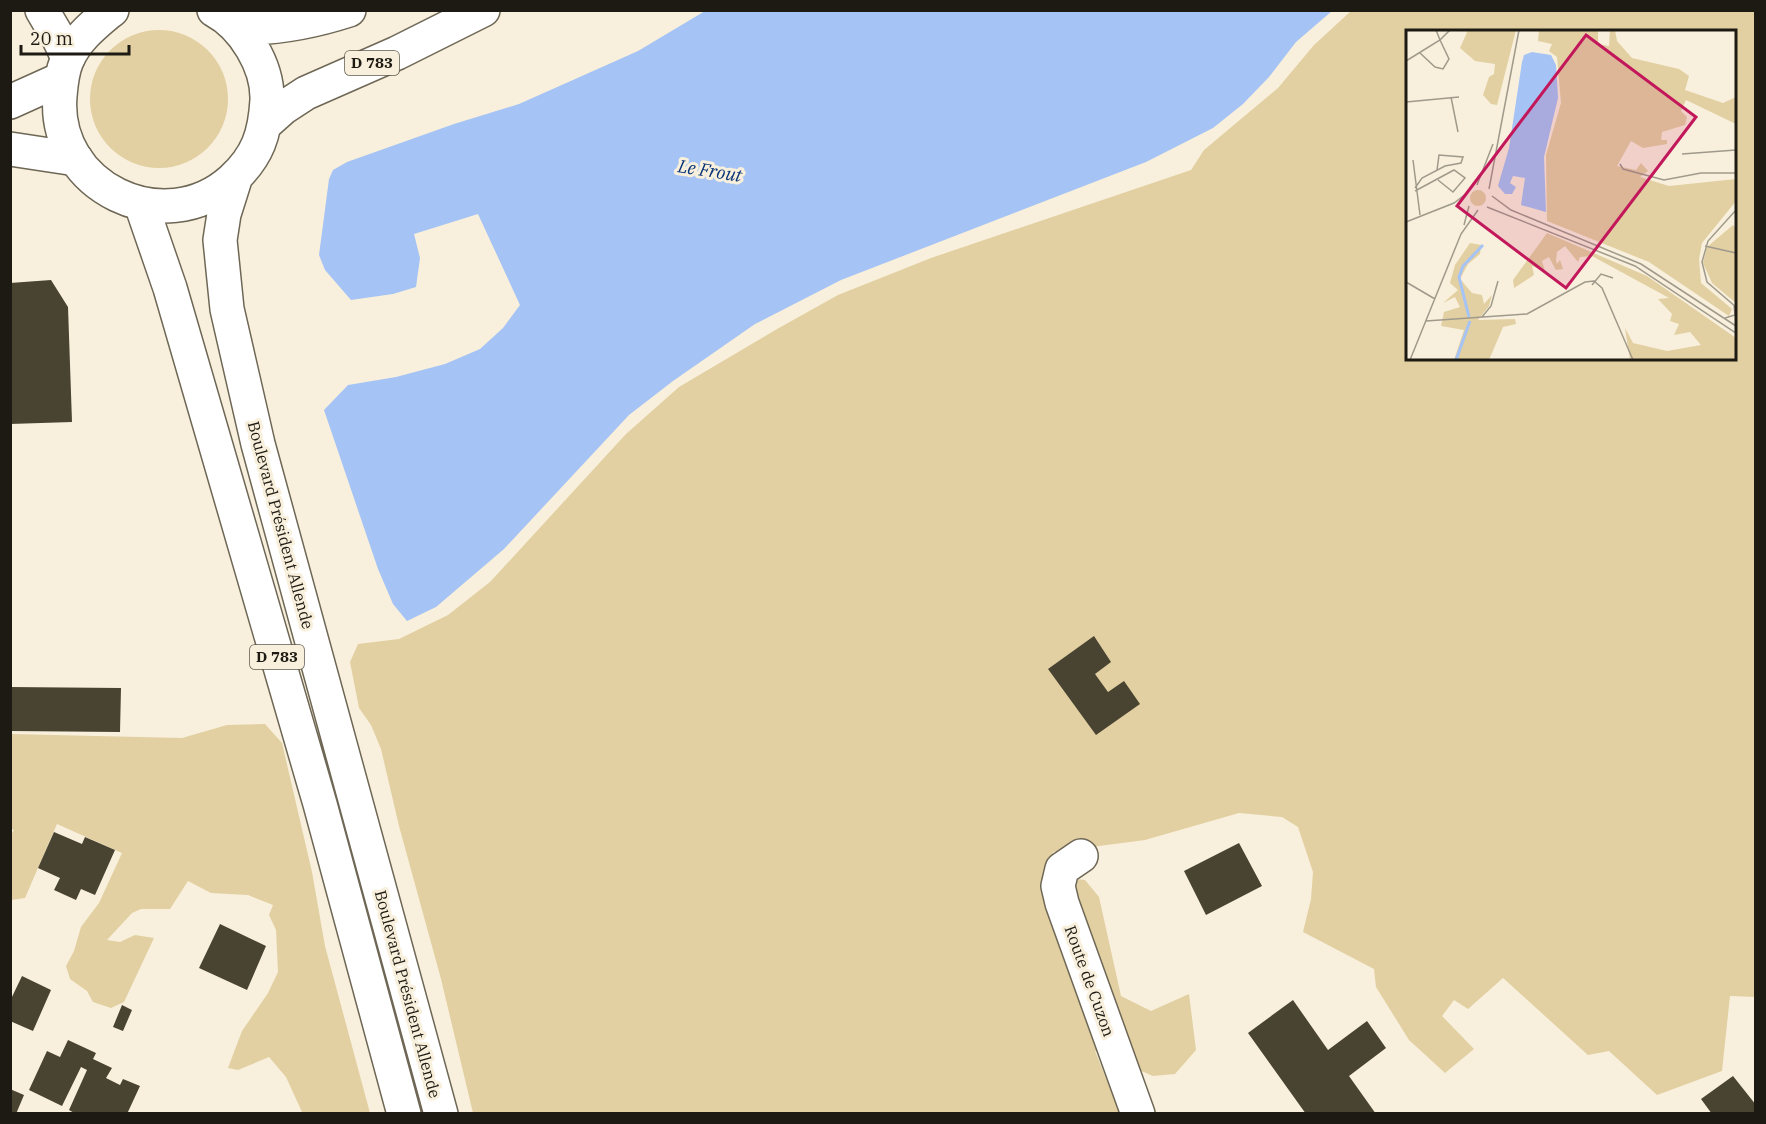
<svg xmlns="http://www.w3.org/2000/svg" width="1766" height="1124" viewBox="0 0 1766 1124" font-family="'IBM Plex Serif',serif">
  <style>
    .green { fill: #e2d0a2; fill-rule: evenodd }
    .water { fill: #a5c3f4 }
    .building { fill: #494332 }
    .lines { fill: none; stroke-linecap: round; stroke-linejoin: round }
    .minor-casing { stroke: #6e6756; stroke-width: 36 }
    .tertiary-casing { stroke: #6e6756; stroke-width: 36 }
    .secondary-casing { stroke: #6e6756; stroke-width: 36 }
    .primary-casing { stroke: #6e6756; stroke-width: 36 }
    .minor { stroke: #fff; stroke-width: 33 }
    .tertiary { stroke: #fff; stroke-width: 33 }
    .secondary { stroke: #fff; stroke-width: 33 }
    .primary { stroke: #fff; stroke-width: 33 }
    .labels { text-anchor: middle; stroke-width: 6; stroke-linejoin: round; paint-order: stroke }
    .shield { fill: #f8f0dc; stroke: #5f5a4f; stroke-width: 1.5 }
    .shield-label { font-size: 15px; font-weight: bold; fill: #1d1a13 }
    .street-label { font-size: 16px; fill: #1d1a13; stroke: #f8f0dc }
    .water-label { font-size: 18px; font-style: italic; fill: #073276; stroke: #f8f0dc }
    .inset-river { fill: none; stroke: #a5c3f4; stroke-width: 3 }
    .inset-road { fill: none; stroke: #a09a8c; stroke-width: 1.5 }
    .view { fill: #c2185b; fill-opacity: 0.15; stroke: #c2185b; stroke-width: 3 }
    .inset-edge { fill: none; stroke: #1d1a13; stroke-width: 3 }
  </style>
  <rect width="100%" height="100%" fill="#f8f0dc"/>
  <path class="green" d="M1351,11h404l1,986 -26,-1 -8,75 -65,24 -48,-44 -21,4 -85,-77 -35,31 -14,-9 -12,16 32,33 -29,24 -36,-33 -33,-53 -2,-18 -71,-37 8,-33 2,-27 -15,-45 -16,-10 -43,-4 -94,27 -92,12 -5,24 37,4 14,17 22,99 30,15 38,-17 7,56 -21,24 -22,2 -58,-25 25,62h-647l-32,-134 -42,-153 -18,-77 -10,-24 -12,-17 -9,-46 8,-18 41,-5 49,-24 42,-33 136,-148 53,-47 98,-58 61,-34 93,-37 260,-88 13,-20 74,-62 36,-43zM1408,32h326v326h-326z
    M90 99a69 69 0 1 1 138 0a69 69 0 1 1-138 0Z
    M265,724l17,19 30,129 13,74 45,167 -63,1 -5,-2 -16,-35 -17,-20 -31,13 -10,-2 14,-37 26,-38 10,-21 -2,-42 -7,-15 4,-10 -25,-10 -37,-2 -23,-12 -18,28h-29l-9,4 -25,27 13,2 15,-7 19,3 -30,64 -13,6 -18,-6 -6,-11 -17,-12 -4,-13 8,-15 7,-24 18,-24 23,-50 -65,-29 -32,74 -14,2 -1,-64 4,-6 -4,-2 1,-94 171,4 45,-13z"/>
  <path class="water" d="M705,11h627l-36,31 -27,35 -26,27 -30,24 -67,34 -305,118 -86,44 -82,57 -44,34 -125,134 -68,58 -29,14 -14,-17 -15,-35 -54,-159 24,-25 48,-8 49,-13 35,-15 23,-21 17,-23 -42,-91 -64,20 6,24 -4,29 -23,7 -42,6 -26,-30 -6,-15 10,-76 4,-9 14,-8 107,-38 65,-20 119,-53z"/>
  <path class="building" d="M51,280l17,27 4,115 -62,2v-141z
    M1094,636l17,26 -16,12 13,18 16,-11 16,23 -44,31 -48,-66z
    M10,687l111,1 -1,44 -110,-1z
    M54,832l28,12 3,-7 30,13 -20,45 -14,-6 -5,11 -22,-10 6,-12 -22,-10z
    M1239,843l23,43 -56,29 -22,-44z
    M220,924l46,22 -19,44 -48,-22z
    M22,976l29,14 -18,41 -23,-10v-20z
    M1293,1000l35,50 39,-29 19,27 -37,28 27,38h-70l-58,-81z
    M122,1005l10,5 -9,21 -10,-4z
    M68,1040l28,13 -3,6 19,9 -6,10 14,7 3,-6 17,7 -13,28h-51l-7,-4 18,-40 -6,-3 -19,39 -33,-16 18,-39 13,6z
    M1733,1076l23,29v9h-44l-11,-15z
    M10,1089l14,6 -8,19h-6z"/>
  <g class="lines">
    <defs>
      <path id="minor" d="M1081,856l-19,13 -4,17 4,17 76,211"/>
      <path id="tertiary" d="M42,10l17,29 9,19"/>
      <path id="secondary" d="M10,102l51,-23
        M10,149l66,10"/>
      <path id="primary" d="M112,10l-4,3c-17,14 -32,27 -41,47 -5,12 -6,23 -7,36 -8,91 104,145 172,84 26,-24 33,-46 35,-80 1,-34 -23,-74 -53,-90
        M237,28c39,1 75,-6 112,-18
        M265,124l18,-16 23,-15 91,-40 86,-43
        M236,176l-12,38 -4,26 7,69 31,135 183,670
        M141,204l29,84 150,516 84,310"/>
    </defs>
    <use href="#minor" class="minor-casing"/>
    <use href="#tertiary" class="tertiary-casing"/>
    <use href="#secondary" class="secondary-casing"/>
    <use href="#primary" class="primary-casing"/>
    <use href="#minor" class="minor"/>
    <use href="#tertiary" class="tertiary"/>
    <use href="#secondary" class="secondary"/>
    <use href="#primary" class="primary"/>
  </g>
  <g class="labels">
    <g class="shield">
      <rect x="345" y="51" width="54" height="24" rx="4.5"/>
      <rect x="250" y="645" width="54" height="24" rx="4.5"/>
    </g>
    <g class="shield-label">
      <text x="372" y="68">D 783</text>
      <text x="277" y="662">D 783</text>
    </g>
    <g class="street-label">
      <text transform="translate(281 525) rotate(75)" y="6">Boulevard Président Allende</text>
      <text transform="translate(1090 981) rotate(70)" y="6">Route de Cuzon</text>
      <text transform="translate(408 994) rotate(75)" y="6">Boulevard Président Allende</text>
    </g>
    <g class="water-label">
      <text transform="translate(710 171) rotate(9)" y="6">Le Frout</text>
    </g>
  </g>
  <g transform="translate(1406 30)">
    <rect width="330" height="330" fill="#f8f0dc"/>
    <path d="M62,0h48l-19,75 -6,-1 -8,-9 6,-18 5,-3 1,-10 -20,-3 -15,-13zM133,0h59v14l11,2 1,-16h5l2,11 15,17 47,11 10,7 -4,14 38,13 13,-6v27l-50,-24 -5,11 6,6 -2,8 -23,7 -1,8h6v4l-24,4 -12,-7 -14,25 19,4 5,-7 7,8 -8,6 29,9 67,-7v22l-34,42 -3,16 2,24 31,26 -3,7 -80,-54 -102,-41 -1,-66 15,-52 -4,-46 -8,-6 3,-7 -14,-3zM64 168a8 8 0 1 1 16 0a8 8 0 1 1-16 0ZM327,195l3,3v75l-24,-20 -9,-20 4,-16zM141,203l100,43 89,62v22h-106l-5,-32 8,15 34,8 34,-6 -11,-13 -16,3 5,-11 -9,-3 2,-7 -14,-15 11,-1 -77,-42 -12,1 -2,5 -13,-16 -8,6 -1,8 1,4 3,-4 3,9 -7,1 -7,-13 -7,4 3,10 -13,-5 2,9 -20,13 -1,-8zM64,213l11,2 -1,9 -12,10 -8,15 12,14 10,2 2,9 8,-9 -3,11 -11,14 37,-1 1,5 -13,3 -14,33h-35l10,-30 -23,-4 3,-14 16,-5 -5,-10 -12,6 15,-13 -8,-7 5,-18z" fill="#e2d0a2"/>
    <path d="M126,22l19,3 5,10 2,33 -14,59 2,55 -25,-7 4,-27 -12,-2 -3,7 6,4 -4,7h-7l-7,-8 11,-38 13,-86 2,-7z" fill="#a5c3f4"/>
    <path class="inset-river" d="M63,287l-10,-40 4,-11 20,-21M50,330l14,-39"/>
    <path class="inset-road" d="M14,23l15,14 8,2 6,-10 -9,-19 10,-10M0,31l34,-21 -4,-10M45,67l7,35M0,72l53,-5M276,124l54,-4M7,130l7,55M214,134l3,5 41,11 37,-7h35M71,155l16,-41M9,158l7,-10 23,-12 16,-3 2,-6 -24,-2 -2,15M83,159l30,-159M9,161l39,-21 11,8 -12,14 -15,-12M86,166l19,14 130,54 95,62M81,177l148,59 101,67M330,180l-28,31 -6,21 5,20 29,25M0,192l48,-19 13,-10M58,195l5,-19M299,216l31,7M0,252l29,17M186,255l9,-11 12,4M76,287l9,-11 7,-25M319,288l10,-3 -1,-10M20,291l101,-7 58,-32 9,-1 8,7 31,72M4,330l51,-126 17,-24"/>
    <path class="view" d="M180,5l110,82 -130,171 -109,-82z"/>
    <rect width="330" height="330" class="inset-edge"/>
  </g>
  <rect width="1766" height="1124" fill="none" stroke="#1d1a13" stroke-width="24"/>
  <path d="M21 45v9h108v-9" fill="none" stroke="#1d1a13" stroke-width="3"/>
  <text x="30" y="45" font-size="18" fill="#1d1a13" stroke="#f8f0dc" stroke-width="4.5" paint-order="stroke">20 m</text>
</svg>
